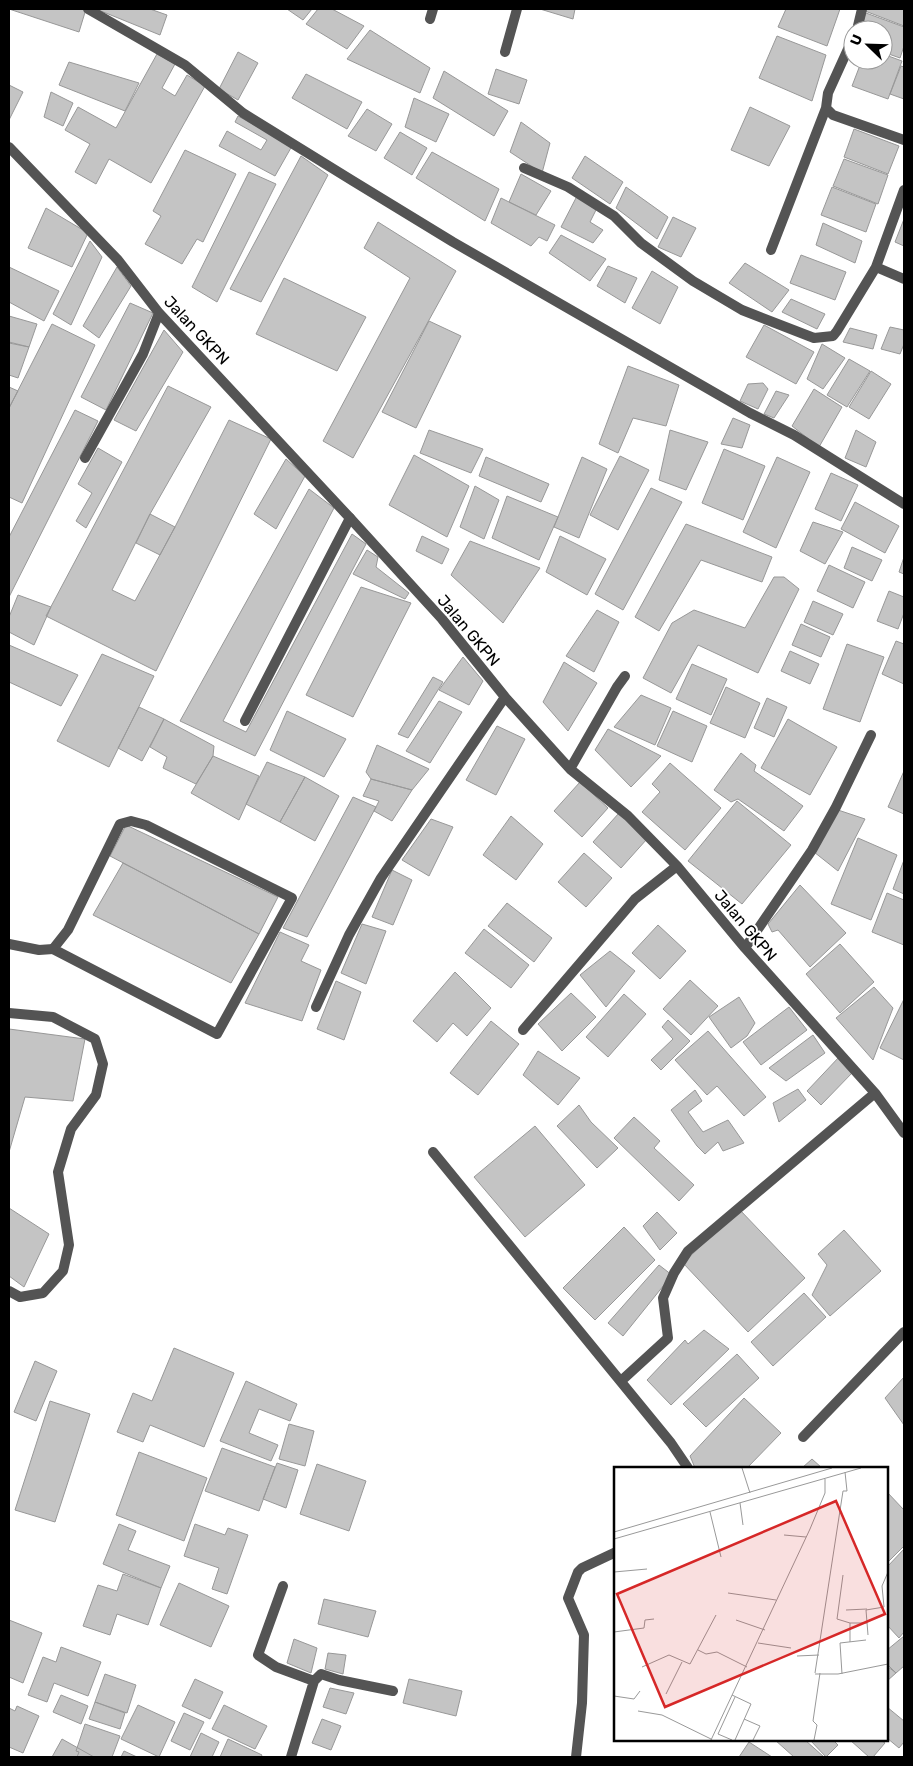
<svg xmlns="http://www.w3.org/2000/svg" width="913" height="1766" viewBox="0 0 913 1766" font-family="Rubik,sans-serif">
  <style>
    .building { fill: #c4c4c4; stroke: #989898 }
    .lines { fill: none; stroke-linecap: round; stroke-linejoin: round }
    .lane { stroke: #545454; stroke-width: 10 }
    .street { stroke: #545454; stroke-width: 10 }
    .labels { text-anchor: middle; stroke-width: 4; stroke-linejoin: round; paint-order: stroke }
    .street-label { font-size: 16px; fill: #000; stroke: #fff }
    .inset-road { fill: none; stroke: #999; stroke-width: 1 }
    .view { fill: #d62828; fill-opacity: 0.15; stroke: #d62828; stroke-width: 2.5 }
    .inset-edge { fill: none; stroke: #000; stroke-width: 2.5 }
  </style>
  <rect width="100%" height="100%" fill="#fff"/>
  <path class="building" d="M9,9h77l-7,23z
    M96,9h54l17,6 -7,20z
    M287,9h25l-9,11z
    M318,9h14l32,17 -17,23 -41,-25z
    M540,9h35l-2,10z
    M786,9h54l-13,37 -49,-19z
    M866,9h38v17l-39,-15z
    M866,13l38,14v19l-4,12 -17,-6v-22h-24z
    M370,30l60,38 -10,25 -73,-34z
    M777,36l49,19 -14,46 -53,-23z
    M238,52l20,11 -20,37 -19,-11z
    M157,54l18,10 -13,24 13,8 12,-21 18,11 -54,97 -42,-24 -13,25 -21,-12 15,-28 -25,-14 13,-23 38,21z
    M883,54l19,7 -14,38 -36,-13 10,-26h21z
    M69,62l70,21 -14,28 -66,-26z
    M901,66l3,1v32l-14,-5z
    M496,69l31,11 -8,24 -31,-10z
    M444,71l64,40 -14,25 -61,-38z
    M306,74l56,28 -15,27 -55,-31z
    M9,85l14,7 -14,28z
    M51,92l22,11 -10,23 -19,-9z
    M414,98l35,16 -13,28 -31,-15z
    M750,107l40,19 -21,40 -38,-16z
    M367,109l25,15 -16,27 -28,-15z
    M238,116l54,30 -17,30 -56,-30 8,-15 34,19 6,-10 -32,-18z
    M521,122l29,21 -8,30 -32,-21z
    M854,129l45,17 -11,28 -44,-17z
    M400,132l27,16 -15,27 -28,-17z
    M185,150l51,24 -33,68 -6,-3 -15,25 -37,-20 16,-28 -8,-5z
    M432,152l67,37 -14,32 -69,-43z
    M301,156l27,19 -67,127 -31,-13z
    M585,156l38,26 -13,22 -38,-26z
    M844,159l44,16 -10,29 -45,-18z
    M249,172l27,12 -59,118 -25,-15z
    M521,174l30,17 -15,24 -27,-13z
    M626,187l42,30 -11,22 -41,-31z
    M832,187l44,17 -10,28 -45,-17z
    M577,196l19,14 -6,12 13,8 -10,13 -32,-16z
    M501,198l54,27 -8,16 -8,-4 -8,9 -40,-23z
    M46,208l42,25 -16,34 -44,-19z
    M673,217l23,11 -15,29 -23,-10z
    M904,219v27l-9,-4z
    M378,222l78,49 -103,187 -30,-17 87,-163 -46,-30z
    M823,223l39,18 -7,22 -39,-18z
    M561,235l45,24 -16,22 -41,-28z
    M90,241l12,16 -31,68 -18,-11z
    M801,255l45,17 -11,28 -45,-17z
    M745,263l44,27 -17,22 -43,-29z
    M608,266l29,12 -12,25 -28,-17z
    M9,267l50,24 -15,30 -35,-19z
    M117,267l14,19 -32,52 -16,-12z
    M652,271l26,16 -18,37 -28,-16z
    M284,278l82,39 -29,54 -81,-37z
    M791,299l34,15 -8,15 -35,-17z
    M130,303l23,10 -47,97 -25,-13z
    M9,316l28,8 -8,23 -20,-5z
    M429,321l32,15 -45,92 -34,-16z
    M52,324l43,21 -73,158 -13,-6v-89z
    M764,325l50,27 -18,32 -50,-27z
    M890,327l14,3v14l-4,10 -19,-5z
    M850,328l27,7 -4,14 -30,-7z
    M164,330l19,22 -47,79 -22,-11z
    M9,343l20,4 -11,31 -9,-3z
    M822,344l23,14 -22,31 -16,-10z
    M849,359l21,12 -23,36 -20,-12z
    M628,366l51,19 -13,41 -33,-8 -15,35 -19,-9z
    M871,371l20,13 -22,35 -20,-12z
    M763,383l5,6 -10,20 -18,-8 8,-17z
    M168,386l43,21 -61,107 -38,76 23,11 40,-74 54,-107 42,19 -115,232 -110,-55z
    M9,387l9,4 -9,17z
    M814,389l28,18 -23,40 -27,-21z
    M776,391l13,4 -15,23 -10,-4z
    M75,410l23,11 -89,176v-60z
    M733,418l17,7 -8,23 -21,-4z
    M429,430l54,19 -12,24 -51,-20z
    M670,430l38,12 -22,48 -27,-10z
    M856,430l20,12 -10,25 -21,-9z
    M98,448l24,14 -36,66 -10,-7 16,-28 -14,-9z
    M724,449l41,17 -22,54 -41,-17z
    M414,455l55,31 -22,51 -58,-32z
    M620,456l29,14 -31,60 -28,-15z
    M486,457l63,27 -8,18 -62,-26z
    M582,457l25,12 -28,69 -25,-11z
    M777,457l33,15 -34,76 -33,-16z
    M286,459l19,17 -29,53 -22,-15z
    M831,473l27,12 -17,36 -26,-12z
    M475,486l24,14 -15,39 -24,-12z
    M651,488l31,14 -59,108 -28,-16z
    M309,489l25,19 -111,213 23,11 106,-198 14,10 -111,212 -75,-35z
    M507,496l51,21 -19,43 -47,-22z
    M855,502l44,24 -14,27 -44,-24z
    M150,514l25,13 -15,28 -24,-12z
    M813,522l30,10 -18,32 -25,-13z
    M686,524l86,33 -10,25 -61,-22 -42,71 -24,-14z
    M422,536l27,13 -7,15 -26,-13z
    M560,536l46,23 -19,36 -41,-23z
    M470,541l70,27 -37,55 -52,-48z
    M852,547l30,13 -10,21 -28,-13z
    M367,550l11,7 -2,10 33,26 -4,6 -52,-25z
    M904,557v17l-5,-2z
    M829,565l36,17 -12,26 -36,-17z
    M774,577h10l15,12 -41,84 -60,-28 -27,48 -28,-15 29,-55 22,-13 51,18z
    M361,587l50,16 -58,114 -47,-22z
    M889,591l15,6v16l-6,16 -21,-8z
    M18,595l33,12 -17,38 -25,-13v-15z
    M813,601l30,13 -10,21 -29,-13z
    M597,610l22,12 -25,50 -28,-16z
    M801,624l29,13 -9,20 -29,-12z
    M896,641l8,3v40l-22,-10z
    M847,644l37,13 -24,65 -37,-13z
    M9,645l69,30 -17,31 -52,-24z
    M790,651l29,13 -9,20 -29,-13z
    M102,654l52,22 -45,91 -52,-26z
    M463,657l20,24 -14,24 -30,-15z
    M564,662l33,21 -29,48 -25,-29z
    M692,664l35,15 -16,36 -35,-16z
    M433,677l10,5 -35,56 -10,-4z
    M726,687l34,16 -15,35 -35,-15z
    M641,695l30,13 -16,37 -41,-18z
    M767,698l20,9 -13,30 -20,-9z
    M439,701l23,11 -32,51 -24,-12z
    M139,707l25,12 -22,42 -24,-13z
    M287,711l59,28 -22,38 -54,-27z
    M673,711l34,15 -15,36 -35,-16z
    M164,719l50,27 -1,10 -17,28 -33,-16 4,-11 -17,-10z
    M788,719l49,28 -27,48 -49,-27z
    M497,726l28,13 -29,56 -30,-15z
    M608,729l53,27 -30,31 -36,-37z
    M377,745l52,24 -17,21 -41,-11 -5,-7z
    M741,753l15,12 -2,6 49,35 -19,25 -46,-32 -7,3 -17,-12z
    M213,756l46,20 -20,44 -48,-27z
    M267,762l38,15 -25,45 -34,-18z
    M670,763l51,45 -36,42 -43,-38 18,-20 -8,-8z
    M904,771v43l-16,-7z
    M305,777l34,19 -24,45 -35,-19z
    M371,779l41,11 -20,31 -18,-10 5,-10 -16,-5z
    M580,782l28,26 -26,29 -28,-26z
    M353,797l23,10 -69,130 -24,-9z
    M737,801l54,44 -49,59 -54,-43z
    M838,810l27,9 -27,52 -24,-19z
    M619,813l28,26 -26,29 -28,-26z
    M511,816l32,28 -27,36 -33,-25z
    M431,819l22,8 -24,49 -27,-16z
    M126,825l152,72 -19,37 -149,-78z
    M858,838l39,17 -26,65 -40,-16z
    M584,853l28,25 -26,29 -28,-25z
    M904,860v34l-11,-5z
    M123,863l136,71 -28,49 -138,-68z
    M392,870l20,10 -19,45 -21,-8z
    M800,885l46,48 -36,34 -32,-37 -6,2 -4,-8z
    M887,893l17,7v45l-32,-13z
    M507,903l45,35 -18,24 -46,-36z
    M362,924l24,7 -20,53 -25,-11z
    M658,925l28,26 -26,28 -28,-26z
    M484,929l45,36 -18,23 -46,-35z
    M280,932l29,13 -8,16 20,9 -19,51 -57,-18z
    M840,944l34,38 -34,31 -34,-39z
    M610,951l25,20 -29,36 -26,-32z
    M455,972l36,36 -24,28 -14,-13 -16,19 -24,-21z
    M690,980l28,26 -27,29 -28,-26z
    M336,981l25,11 -17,48 -27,-11z
    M874,987l19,21 -20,52 -37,-42z
    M571,993l25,24 -34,34 -24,-27z
    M624,994l22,20 -38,43 -22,-20z
    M739,997l16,26 -8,13 -16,12 -22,-31z
    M904,999v61l-24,-12z
    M789,1007l18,23 -46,35 -18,-23z
    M668,1020l22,21 -29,29 -10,-10 22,-21 -11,-12z
    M491,1021l28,23 -41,51 -28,-22z
    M9,1029l76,10 -12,62 -48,-4 -16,55z
    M708,1031l58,66 -22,19 -27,-30 -10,9 -32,-35z
    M813,1035l12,18 -39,28 -17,-13z
    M538,1051l42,27 -22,27 -35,-30z
    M840,1056l13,16 -32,33 -14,-14z
    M798,1089l8,11 -27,22 -6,-19z
    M695,1090l7,11 -14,11 15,20 25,-12 16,23 -21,8 -5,-9 -13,12 -8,-8 -26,-36z
    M579,1105l12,17 27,26 -21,20 -40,-42z
    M634,1117l26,24 -6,7 40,37 -15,16 -65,-63z
    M535,1126l50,59 -60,52 -51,-60z
    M9,1208l40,26 -25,53 -15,-11z
    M739,1209l66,69 -57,54 -65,-69z
    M657,1212l20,21 -17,17 -17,-24z
    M624,1227l31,33 -60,60 -32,-32z
    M844,1230l37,41 -51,45 -18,-21 15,-30 -9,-11z
    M659,1265l13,10 -49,61 -15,-13z
    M804,1293l22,24 -53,49 -22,-24z
    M704,1330l25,19 -58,56 -24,-25 38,-40 3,4z
    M174,1348l60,25 -30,74 -54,-22 -7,17 -26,-10 16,-39 19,8z
    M737,1354l22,24 -53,49 -23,-23z
    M35,1361l22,10 -21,50 -22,-9z
    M904,1377v48l-19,-27z
    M246,1381l51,23 -7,17 -31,-12 -10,24 29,12 -7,16 -51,-20z
    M744,1398l37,35 -34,35h-52l-5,-12z
    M50,1401l40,13 -35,108 -40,-12z
    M289,1424l25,7 -9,35 -26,-7z
    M222,1448l53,19 -16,44 -54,-20z
    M139,1452l68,26 -23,63 -68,-26z
    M812,1459l10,9h-20z
    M277,1463l21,7 -12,38 -23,-9z
    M317,1464l49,17 -17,50 -49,-17z
    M887,1492l17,18v36l-17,17z
    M119,1524l17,7 -8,19 42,16 -9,22 -58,-24z
    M195,1524l30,11 3,-7 20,7 -21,59 -15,-5 7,-21 -35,-12z
    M904,1549v83l-5,6 -12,-13v-58z
    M123,1574l38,14 -13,37 -31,-11 -7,21 -27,-9 15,-41 19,6z
    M179,1583l50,23 -18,41 -51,-22z
    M324,1599l52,12 -8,26 -50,-13z
    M9,1620l33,13 -19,50 -14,-6z
    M904,1636v30l-8,7 -9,-9v-14z
    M294,1639l23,9 -6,25 -24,-10z
    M61,1647l40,15 -13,34 -34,-13 -7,19 -19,-7 15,-38 13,5z
    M328,1653l18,2 -3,19 -18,-5z
    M887,1666l9,7 -9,8z
    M105,1674l31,11 -9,28 -32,-11z
    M195,1679l28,13 -13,27 -28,-13z
    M409,1679l53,12 -6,25 -53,-13z
    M330,1688l24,5 -8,21 -23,-7z
    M61,1695l27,11 -7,18 -28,-12z
    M95,1702l30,11 -5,16 -31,-10z
    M138,1705l37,17 -16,35 -38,-18z
    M224,1705l43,21 -12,23 -43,-20z
    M17,1706l22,10 -16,37 -14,-6v-39l6,3z
    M887,1707l17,14v21l-5,6 -12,-10z
    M184,1713l20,9 -14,28 -19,-9z
    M322,1719l19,7 -10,24 -19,-7z
    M85,1724l35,12 -8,21h-35l2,-5 -3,-1z
    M201,1733l18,9 -7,15h-22z
    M62,1739l32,18h-42z
    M228,1739l34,16 -1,2h-41z
    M775,1740h30l19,17h-30z
    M810,1740h23l5,5 -12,12z
    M850,1740h31l4,3 -12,14h-4z
    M749,1742l23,15h-33z
    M124,1751l13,6h-16z"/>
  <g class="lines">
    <path class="lane" d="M430,19l3,-10
      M505,52l12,-43
      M245,721l105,-203
      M131,821l15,4 146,73 -75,136 -164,-85 15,-19 52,-106z
      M9,1013l44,4 42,22 8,25 -7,31 -25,34 -13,43 11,73 -6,26 -20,22 -23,4 -11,-6
      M803,1437l101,-105"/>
    <path class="street" d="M88,9l97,56 58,48 110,68 100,61 297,171 44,22 110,69
      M857,30l5,-21
      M853,38l-25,55 -2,15 7,7 71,25
      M9,147l109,113 41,53 191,205 92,101 63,78 65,72 58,47 49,50 68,82 130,145 29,40
      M524,168l44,19 46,29 27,27 52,38 49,29 72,28 19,-2 4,-5 39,-64 28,-77
      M771,250l55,-142
      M876,267l28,12
      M85,458l58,-104 16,-41
      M570,769l47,-82 8,-11
      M9,944l30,6 14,-1
      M745,948l67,-98 24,-43 35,-72
      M316,1007l33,-72 32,-57 124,-181
      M523,1030l112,-131 42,-33
      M433,1152l238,291 17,25
      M621,1381l47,-43 -5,-40 11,-25 14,-22 187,-158
      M283,1586l-25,69 18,12 38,14 -23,76
      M314,1681l7,-7 18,6 54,11
      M576,1757l6,-54 2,-68 -16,-37 10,-26 4,-4 34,-16"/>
  </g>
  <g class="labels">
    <g class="street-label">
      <text transform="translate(197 330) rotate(47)" y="6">Jalan GKPN</text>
      <text transform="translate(469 630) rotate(50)" y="6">Jalan GKPN</text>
      <text transform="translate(746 925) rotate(50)" y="6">Jalan GKPN</text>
    </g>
  </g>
  <g transform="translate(614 1467)">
    <rect width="274" height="274" fill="#fff"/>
    <path class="inset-road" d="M128,1l8,25M126,36l3,22M96,45l11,45M0,65l218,-64M170,68l22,2M0,72l247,-71M0,105l33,-3M229,108l-6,44 13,4h17M114,126l48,7M232,143l21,-1M122,153l29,10M236,156v19M0,165l30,-4 1,-8 9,-1M254,168l-2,-25 18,-3 -2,-21 6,-14M144,176l33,5M84,183l8,4 11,-2 30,15M183,189l22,-1M28,200l27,-12 21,9 26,-49M201,206l28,-182h4l-2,-19M201,207h23l50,-10M228,207l-2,-31 26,-3M52,227l16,-32M118,228l19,9 -16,36M0,229l20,3 6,-8M24,244l24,4 49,24M130,252l16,7 -7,14M97,273l99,-211 15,-36v-14M118,273l-14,-6 17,-37M200,273l3,-15 -4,-4 7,-48"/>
    <path class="view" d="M222,34l49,113 -220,93 -48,-113z"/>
    <rect width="274" height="274" class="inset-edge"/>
  </g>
  <rect width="913" height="1766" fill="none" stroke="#000000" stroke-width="20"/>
  <g transform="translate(868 45) rotate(293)"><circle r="24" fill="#ffffff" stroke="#999999"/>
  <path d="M0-4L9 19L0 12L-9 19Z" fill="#000000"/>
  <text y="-8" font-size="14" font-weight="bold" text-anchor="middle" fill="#000000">U</text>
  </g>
</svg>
